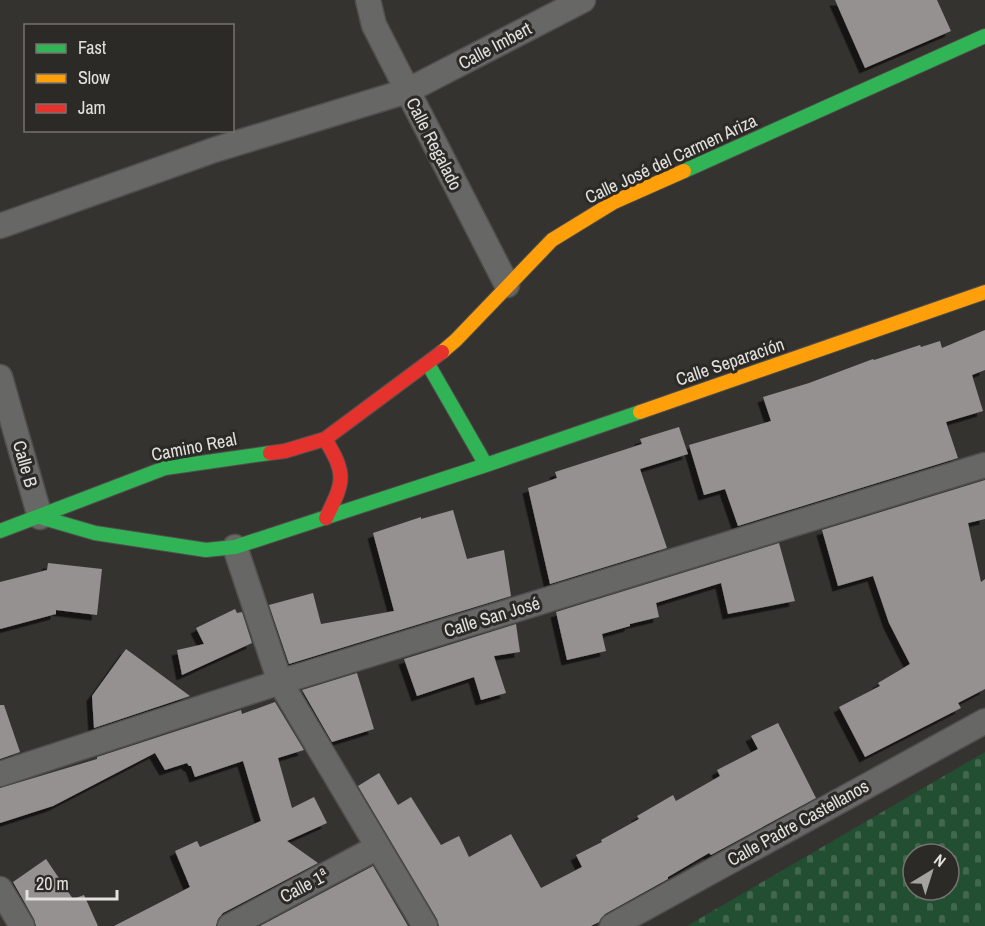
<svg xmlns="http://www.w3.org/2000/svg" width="985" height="926" viewBox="0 0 985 926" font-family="'Archivo Narrow',sans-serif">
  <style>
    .cemetery { fill: url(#cemetery-stones); fill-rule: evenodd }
    .building { fill: #949190; filter: url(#shadow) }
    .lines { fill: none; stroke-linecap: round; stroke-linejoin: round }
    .street-casing { stroke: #504f4c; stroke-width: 27 }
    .fast-casing { stroke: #504f4c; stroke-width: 16 }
    .slow-casing { stroke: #504f4c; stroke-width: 16 }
    .jam-casing { stroke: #504f4c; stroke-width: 16 }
    .street { stroke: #676765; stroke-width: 24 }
    .fast { stroke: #30b455; stroke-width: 14 }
    .slow { stroke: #ff9f0a; stroke-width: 14 }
    .jam { stroke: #e5322d; stroke-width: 14 }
    .labels { text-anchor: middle; stroke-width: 6; stroke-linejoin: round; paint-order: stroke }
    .street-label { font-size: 18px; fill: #e2e1dd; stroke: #2c2a26 }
  </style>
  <defs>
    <pattern id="cemetery-stones" width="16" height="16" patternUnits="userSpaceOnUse" patternTransform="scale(1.5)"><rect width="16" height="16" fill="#224e31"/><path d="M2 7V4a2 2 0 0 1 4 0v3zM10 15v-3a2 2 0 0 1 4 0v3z" fill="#42674e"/></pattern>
    <filter id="shadow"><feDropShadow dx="-5.5" dy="5.5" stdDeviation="0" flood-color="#0009"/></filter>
  </defs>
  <rect width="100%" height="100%" fill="#353330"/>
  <path class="cemetery" d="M985,752v174h-298zM913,854h36v36h-36z"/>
  <path class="building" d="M835,0h102l14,31 -86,37z
    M985,330v40l-13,5 11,36 -37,11 12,36 -220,68 -13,-37 -21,6 -15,-50 82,-24 -8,-24 46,-14 64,-24 1,1 46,-15 1,2 19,-6 2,7z
    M679,427l9,27 -48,15 27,79 -117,36 -22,-96 29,-10 -2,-6 87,-28 -2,-5z
    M985,480v39l-17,4 13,59 4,-3v110l-27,14 3,5 -96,49 -26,-50 41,-21 -2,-3 32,-19 -21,-41 -16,-47 -35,10 -16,-56z
    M453,510l14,49 37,-9 7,46 -222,68 -20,-59 44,-12 8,31 73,-13 -21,-78 48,-16v2z
    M779,543l16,58 -67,13 -7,-31 -65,20 3,14 -29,7v2l-28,8 4,17 -39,9 -11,-48z
    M48,563l54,6 -5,46 -41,-5v4l-56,15v-47l47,-12z
    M235,609l2,4 5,-1 10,31 -70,32 -5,-25 27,-6 -8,-16z
    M516,624l4,28 -26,4 12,37 -25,7 -7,-23 -57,19 -13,-37z
    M126,649l64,47 -96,32 -2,-32z
    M357,673l17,56 -42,13 -30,-52z
    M275,702l29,48 -26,8 14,50 22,-11 13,26 -40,18 31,22 -95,50 -5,6 -2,7h-102l76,-39 -15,-36 22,-10 3,6 61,-26 -18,-60 -48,16 -4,-11h-2l-2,-3 -22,7 -10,-17 -102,53 -53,17v-35l97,-29v-2l144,-47 1,4z
    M0,705h4l16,47 -20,7z
    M778,723l38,75 -105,57 -2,-2 -41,24v2l-63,35 -6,8 -8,4h-152l-2,-7 -79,-133 21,-13 19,32 13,-8 30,48 18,-9 10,21 42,-23 30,54 41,-21 -6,-12 26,-13 -1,-2 38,-21 -2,-3 36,-21 3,6 44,-25 -3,-6 41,-21 -7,-13z
    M46,859l27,40 11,-4 14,31h-62l-2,-7 -21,-37z
    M373,866l35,60h-148z"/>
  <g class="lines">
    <defs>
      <path id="street" d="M368,0l6,25 133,260
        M0,226l214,-76 193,-59 176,-91
        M0,377l40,140
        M235,547l45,135 145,244
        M0,774l280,-92 705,-217
        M0,889l22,37
        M230,926l148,-79
        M612,926l373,-205"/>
      <path id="fast" d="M684,171l301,-135
        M428,364l58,101
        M40,517l55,16 111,17 29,-3 251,-82 154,-53
        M0,531l165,-63 105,-15"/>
      <path id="slow" d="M442,352l14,-12 96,-100 62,-38 70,-31
        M640,412l345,-120"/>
      <path id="jam" d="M325,439c22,36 19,42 1,79
        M270,453l15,-2 40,-12 117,-87"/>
    </defs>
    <use href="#street" class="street-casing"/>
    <use href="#fast" class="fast-casing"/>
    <use href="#slow" class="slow-casing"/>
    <use href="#jam" class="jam-casing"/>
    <use href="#street" class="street"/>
    <use href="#fast" class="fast"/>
    <use href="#slow" class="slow"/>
    <use href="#jam" class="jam"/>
  </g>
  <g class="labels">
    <g class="street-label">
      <text transform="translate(495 46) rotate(-28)" y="6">Calle Imbert</text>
      <text transform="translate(434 144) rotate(63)" y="6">Calle Regalado</text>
      <text transform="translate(671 159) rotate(-25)" y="6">Calle José del Carmen Ariza</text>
      <text transform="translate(730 362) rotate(-19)" y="6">Calle Separación</text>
      <text transform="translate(194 447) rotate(-11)" y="6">Camino Real</text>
      <text transform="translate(25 464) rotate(74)" y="6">Calle B</text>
      <text transform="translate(492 617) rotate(-17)" y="6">Calle San José</text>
      <text transform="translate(798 823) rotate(-29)" y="6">Calle Padre Castellanos</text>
      <text transform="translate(304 886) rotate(-28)" y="6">Calle 1ª</text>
    </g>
  </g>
  <rect x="24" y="24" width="210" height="108" fill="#2c2a26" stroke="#75736f" stroke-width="1.5"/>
  <rect x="36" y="44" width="30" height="9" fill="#30b455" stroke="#75736f" stroke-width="1.5"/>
  <text x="78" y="54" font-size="18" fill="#e2e1dd">Fast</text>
  <rect x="36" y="74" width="30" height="9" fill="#ff9f0a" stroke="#75736f" stroke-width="1.5"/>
  <text x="78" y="84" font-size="18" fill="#e2e1dd">Slow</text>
  <rect x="36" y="104" width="30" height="9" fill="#e5322d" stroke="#75736f" stroke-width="1.5"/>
  <text x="78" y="114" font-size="18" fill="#e2e1dd">Jam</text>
  <g transform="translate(931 872) rotate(38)"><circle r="28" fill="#2c2a26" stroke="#75736f" stroke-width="1.5"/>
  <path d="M0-4.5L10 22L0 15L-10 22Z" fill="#a5a4a0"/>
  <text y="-9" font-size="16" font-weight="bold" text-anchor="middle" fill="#e2e1dd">N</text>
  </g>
  <path d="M27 890v9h90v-9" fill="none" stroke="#e2e1dd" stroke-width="3"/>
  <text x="36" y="890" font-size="18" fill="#e2e1dd" stroke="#2c2a26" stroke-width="4.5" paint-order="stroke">20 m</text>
</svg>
